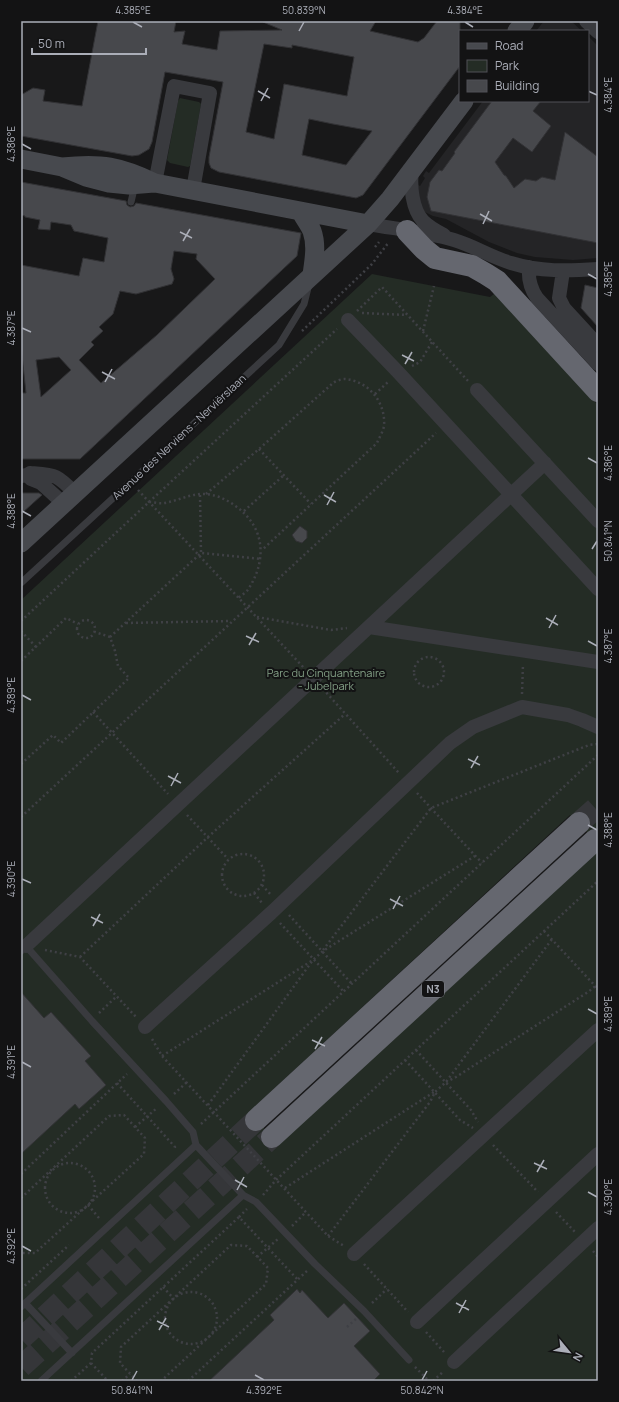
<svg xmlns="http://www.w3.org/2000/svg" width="619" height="1402" viewBox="0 0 619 1402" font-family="Manrope,sans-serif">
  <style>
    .built { fill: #242426 }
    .green { fill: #242c25 }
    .building { fill: #47484c; stroke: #323235; fill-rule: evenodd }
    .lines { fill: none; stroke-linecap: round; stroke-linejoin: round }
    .highway-tunnel { stroke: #353639; stroke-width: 22; stroke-dasharray: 22 11; stroke-linecap: butt }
    .path { stroke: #3f4045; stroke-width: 2.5; stroke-dasharray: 2 3; stroke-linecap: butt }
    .lane { stroke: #393a3e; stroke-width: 7 }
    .street { stroke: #393a3e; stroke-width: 14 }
    .secondary { stroke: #47494e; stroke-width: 19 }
    .highway { stroke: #65676f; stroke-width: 22 }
    .ticks { fill: none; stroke: #abaeb8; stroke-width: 1.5 }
    .labels { text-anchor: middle; stroke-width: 4; stroke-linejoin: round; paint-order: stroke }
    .shield { fill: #131314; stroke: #7d8087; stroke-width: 1 }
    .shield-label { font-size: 10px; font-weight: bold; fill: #abaeb8 }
    .street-label { font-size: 11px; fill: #abaeb8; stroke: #131314 }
    .park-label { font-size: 11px; fill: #84a187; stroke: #131314 }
    .neatline { fill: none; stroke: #abaeb8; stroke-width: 1.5 }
    .ticks-label { font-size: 10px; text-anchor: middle; fill: #abaeb8 }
  </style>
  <rect width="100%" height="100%" fill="#181819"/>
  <path class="built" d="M544,21h27l11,10h-46z
    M588,36l10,10v212l-25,2 -38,-3 -18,-4 -28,-11 -43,-23 -13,-3 -8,-4 -4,-5 -5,-23 4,2 5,-8 -2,-2 3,-5 3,2 54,-72h105z"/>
  <path class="green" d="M180,98l19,4 2,2 -11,62 -2,1 -18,-4 -3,-3 11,-59z
    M372,274l118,23 4,-3 104,111v438l-28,-28 -321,297 23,25 326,-289v533h-577v-781z"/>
  <path class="building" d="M98,21h78l-2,11 11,-1 -3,13 35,6 3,-19 62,-1 -19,-8v-1h113l-6,10 48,11 6,-4 13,-17h23v45l-97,129 -7,3 -137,-26 -8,-4 -2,-5v-6l14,-75 -58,-10 -13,70 -3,7 -10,6 -7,1 -111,-20v-41l12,-7 12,2 -2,11 39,5zM264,44l28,4v-3l62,12 -7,39 -63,-12 -10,55 -28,-7zM309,119l24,5 39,7 -26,34 -44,-10z
    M492,101h49l-8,10 18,15 -19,26 -19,-14 -18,24 9,13 2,1 8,12 11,-9 11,2 6,-4 13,3 10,-48 33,25v86l-167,-32 -4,-14 3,-15 9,-12 3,1 13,-18 -1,-1z
    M21,182l105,19 1,4 3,2 4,-1 2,-3 165,30 -4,23 -217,203h-59v-66h5l-5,-47v-81l58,11 4,-18 21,4 4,-24 -34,-7 -3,-6 -20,-3 -1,8 -12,-1 2,-9 -15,-3v-1l-4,-1zM174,251l23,3 -1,5 19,20 -58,56 -56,48 -22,-23 15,-15 -3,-3 12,-11 -4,-4 14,-13 7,-23 16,3 36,-10 2,-5 -3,-10zM59,357l12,13 -30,27 -5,-37z
    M585,285l13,3v39l-17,-19z
    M21,493h18l3,2 -21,19z
    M300,526l7,5v7l-5,5 -6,-2 -4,-6z
    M21,992l23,26 7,-6 40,44 -6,5 21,24 -27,24 -4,-5 -54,50z
    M297,1289l3,4 2,-3 26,28 16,-15 26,28 -16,15 26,28 -7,7h-164l65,-61 -4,-5z"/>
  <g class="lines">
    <path class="highway-tunnel" d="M579,823l19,-17
      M21,1339l235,-219
      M21,1367l251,-230"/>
    <path class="path" d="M375,247l4,-5
      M357,311l25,-24 86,94
      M362,313l45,2
      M302,331l70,-67 17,-22
      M423,331l11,-45
      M412,366l8,-4 12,-20
      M375,394l13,-12
      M259,449l52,55
      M138,490l166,178
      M206,494l53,-45 74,-66c3,-2 8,-4 12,-4 24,2 41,24 39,47 -1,6 -5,12 -7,17l-115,107
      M200,495l1,58
      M149,502l188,-173
      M244,511l40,-36
      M257,617l74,13 16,-2
      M77 629a9 9 0 1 1 18 0a9 9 0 1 1-18 0Z
      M21,621l128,-119c5,0 11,2 15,1 14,-2 27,-10 42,-9 10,1 20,5 28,11 30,20 34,53 15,83 -2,4 -7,7 -11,10
      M126,623l105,-2
      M21,631l15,16
      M110,637l91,-84 60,6
      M414 672a15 15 0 1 1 30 0a15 15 0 1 1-30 0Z
      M21,661l45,-43 12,6
      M323,689l76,84
      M522,694l1,-30
      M93,712l75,82
      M21,764l32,-29 8,8 68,-65 -11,-12 -3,-15 -5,-14 -15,-5
      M417,793l65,70
      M187,815l41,44
      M21,817l415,-384
      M222 875a21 21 0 1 1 42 0a21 21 0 1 1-42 0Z
      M262,885l9,10
      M254,893l8,10
      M289,915l63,69
      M280,923l64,69
      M544,931l54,58
      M45,950l35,7 56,60
      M323,950l108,-142 158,-63 9,-1
      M80,957l128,-120 137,-123
      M99,1013l18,-17
      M152,1039l10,17 166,180 16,10
      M416,1050l55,60 7,12
      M162,1056l151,-96 10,-9 152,-95
      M405,1060l55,60 13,8
      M446,1082l10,-5 132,-85 10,-8
      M117,1083l58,64 -2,2
      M174,1094l13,-12
      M208,1105l105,-145
      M201,1124l397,-369
      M135,1127l22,-19
      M493,1145l45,47
      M45 1188a25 25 0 1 1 50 0a25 25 0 1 1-50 0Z
      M21,1174l106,-100
      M285,1188l149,-96
      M263,1195l13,-15 322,-299
      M21,1198l88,-82 15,-1 21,23 -1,16 -109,99h-14
      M88,1205l11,13
      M556,1212l19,20
      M239,1217l8,-8
      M292,1226l14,-14
      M328,1236l102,-134 5,-10 11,-10 106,-143
      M593,1251l5,6
      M257,1257l21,-18
      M364,1264l44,48
      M163,1287l11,12
      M21,1289l48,-44
      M165 1318a26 26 0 1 1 52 0a26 26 0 1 1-52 0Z
      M372,1303l15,-14
      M347,1327l10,-9
      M426,1332l18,20
      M91,1363l17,18
      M415,1367l14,14
      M71,1381l20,-18 1,-10 147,-136 59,63
      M122,1381l8,-7
      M137,1381l-17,-18 1,-16 110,-102 16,1 21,22 -2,16 -105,97
      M188,1381l119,-110
      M433,1381l11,-10"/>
    <path class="lane" d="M131,202l4,-17
      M21,583l258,-238 25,-41 5,-20
      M21,951l5,-5 66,75 74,80 27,31 3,13 47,50 13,7 59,62 49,47 45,49
      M25,1303l47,50
      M21,1307l175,-162
      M41,1381l202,-186"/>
    <path class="street" d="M586,21l12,11
      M412,170c-2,16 0,39 11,51 6,6 13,10 21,14
      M155,183l19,-97 36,7 -17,97
      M368,224c28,5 58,8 86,16 20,6 37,17 57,23 29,9 57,8 87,6
      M529,267c-1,12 1,21 8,31l61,66
      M563,271l-4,27 5,10 34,37
      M348,320l50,52 200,217
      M477,390l121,131
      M27,475l4,4 10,4 22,20
      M21,476l6,-1 3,-2c26,2 26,1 45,20
      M369,627l229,35
      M26,946l519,-483
      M145,1027l126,-114 179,-170 23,-16 49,-20 46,8 14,5 16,7
      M354,1254l244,-224
      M417,1322l181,-168
      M454,1362l144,-134"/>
    <path class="secondary" d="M517,31l8,-10
      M21,159l41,8 24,10 23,6 20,2 25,-2
      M62,167c40,-4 57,-1 93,16l213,41
      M301,212c3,6 8,12 11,19 5,14 2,29 0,44
      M21,543l347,-319 22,-25 74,-98"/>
    <path class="highway" d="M407,231l17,18 11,9 37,8 14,8 11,7 101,110
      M256,1120l323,-297
      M272,1137l323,-297"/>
  </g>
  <path class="ticks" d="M133,22l9,5M465,22l8,5M299,31l5,-9M258,91l12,7M588,91l9,4M261,101l7,-13M22,144l9,5M480,214l12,7M483,224l6,-13M180,232l12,6M183,241l7,-12M588,274l9,5M22,328l9,4M402,355l12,6M405,364l7,-12M102,372l13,7M105,382l7,-13M588,458l9,5M324,495l12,7M327,505l7,-13M22,511l9,5M592,549l5,-8M546,618l12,7M549,628l7,-13M246,636l13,6M588,641l9,5M249,645l7,-12M22,695l9,5M468,759l12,6M471,768l7,-12M168,776l13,7M171,786l7,-13M588,825l9,5M22,879l9,4M390,899l13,7M393,909l7,-13M91,917l12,6M93,926l7,-12M588,1009l9,5M312,1040l13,6M315,1049l7,-12M22,1062l9,5M534,1163l13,6M537,1172l7,-12M235,1180l12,7M237,1190l7,-13M588,1192l9,5M22,1246l9,5M456,1303l13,7M459,1313l7,-13M157,1321l12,6M159,1330l7,-12M255,1375l9,5M132,1380l5,-9M422,1380l5,-9"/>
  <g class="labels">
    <rect class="shield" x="422" y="981" width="22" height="16" rx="3"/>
    <g class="shield-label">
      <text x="433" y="993">N3</text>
    </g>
    <g class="street-label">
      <text transform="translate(179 437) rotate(-43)" y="4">Avenue des Nerviens - Nerviërslaan</text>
    </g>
    <g class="park-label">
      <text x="326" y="677">Parc du Cinquantenaire<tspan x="326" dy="13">- Jubelpark</tspan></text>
    </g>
  </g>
  <rect width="619" height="1402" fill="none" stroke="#131314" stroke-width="44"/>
  <rect x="459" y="30" width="130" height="72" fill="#131314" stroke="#505156"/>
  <rect x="467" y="43" width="20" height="6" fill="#47494e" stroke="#505156"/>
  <text x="495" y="50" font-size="12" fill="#abaeb8">Road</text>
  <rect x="467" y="60" width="20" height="12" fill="#242c25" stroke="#505156"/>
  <text x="495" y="70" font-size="12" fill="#abaeb8">Park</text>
  <rect x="467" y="80" width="20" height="12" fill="#47484c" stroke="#505156"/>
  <text x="495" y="90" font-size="12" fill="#abaeb8">Building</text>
  <g transform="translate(569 1352) rotate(119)" stroke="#131314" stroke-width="3" paint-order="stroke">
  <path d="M0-3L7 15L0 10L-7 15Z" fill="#abaeb8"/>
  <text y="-6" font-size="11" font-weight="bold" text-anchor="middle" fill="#abaeb8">N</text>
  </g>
  <path d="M32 48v6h114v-6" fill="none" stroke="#abaeb8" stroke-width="2"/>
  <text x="38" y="48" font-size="12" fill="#abaeb8" stroke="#131314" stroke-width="3" paint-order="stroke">50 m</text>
  <rect x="22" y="22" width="575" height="1358" class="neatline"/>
  <g class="ticks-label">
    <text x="133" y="14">4.385°E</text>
    <text x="304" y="14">50.839°N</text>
    <text x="465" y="14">4.384°E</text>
    <text transform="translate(608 95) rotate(-90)" y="4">4.384°E</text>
    <text transform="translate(11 144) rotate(-90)" y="4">4.386°E</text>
    <text transform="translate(608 279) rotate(-90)" y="4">4.385°E</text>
    <text transform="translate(11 328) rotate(-90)" y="4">4.387°E</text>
    <text transform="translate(608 463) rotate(-90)" y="4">4.386°E</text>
    <text transform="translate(11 511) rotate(-90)" y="4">4.388°E</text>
    <text transform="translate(608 541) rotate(-90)" y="4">50.841°N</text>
    <text transform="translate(608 646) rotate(-90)" y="4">4.387°E</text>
    <text transform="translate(11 695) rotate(-90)" y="4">4.389°E</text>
    <text transform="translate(608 830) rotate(-90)" y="4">4.388°E</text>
    <text transform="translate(11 879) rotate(-90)" y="4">4.390°E</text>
    <text transform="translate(608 1014) rotate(-90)" y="4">4.389°E</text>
    <text transform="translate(11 1062) rotate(-90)" y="4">4.391°E</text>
    <text transform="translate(608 1197) rotate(-90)" y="4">4.390°E</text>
    <text transform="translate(11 1246) rotate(-90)" y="4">4.392°E</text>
    <text x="132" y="1394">50.841°N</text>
    <text x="264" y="1394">4.392°E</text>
    <text x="422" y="1394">50.842°N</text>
  </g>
</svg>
